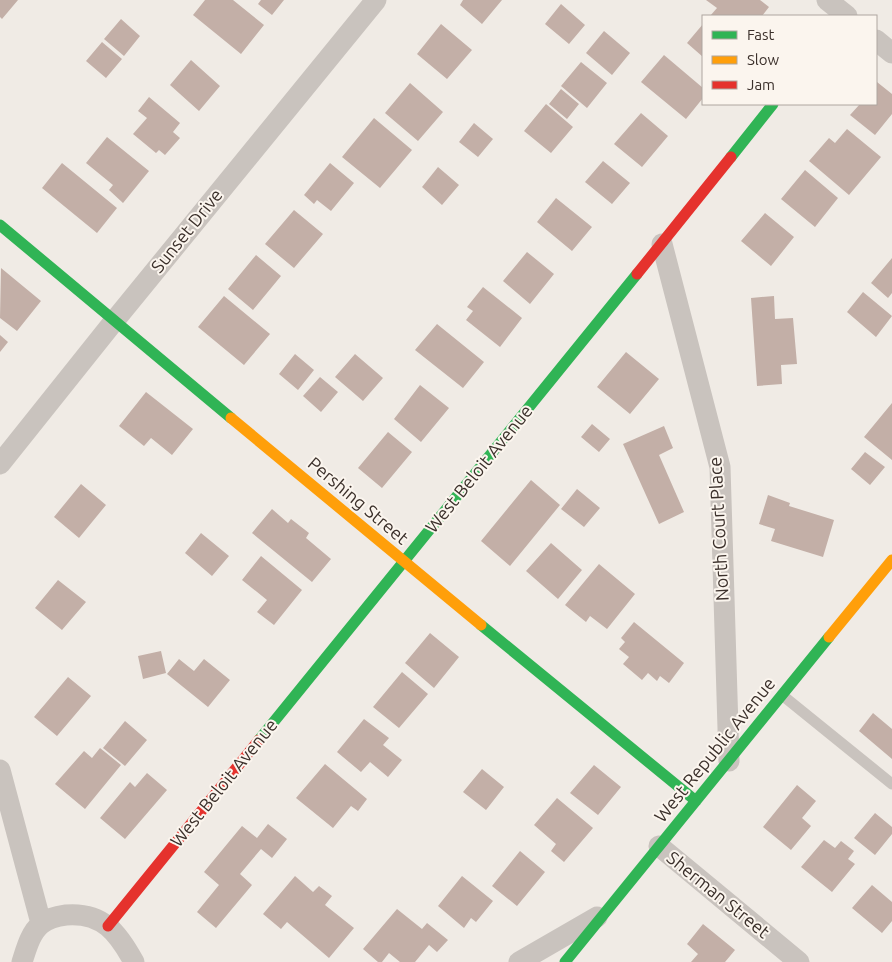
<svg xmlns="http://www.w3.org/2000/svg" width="892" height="962" viewBox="0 0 892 962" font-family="Ubuntu,sans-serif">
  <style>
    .building { fill: #c3afa7 }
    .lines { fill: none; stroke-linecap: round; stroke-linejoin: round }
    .lane { stroke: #c9c3be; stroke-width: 11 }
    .street { stroke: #c9c3be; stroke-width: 21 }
    .fast { stroke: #30b455; stroke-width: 11 }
    .slow { stroke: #ff9f0a; stroke-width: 11 }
    .jam { stroke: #e5322d; stroke-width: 11 }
    .labels { text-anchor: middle; stroke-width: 4; stroke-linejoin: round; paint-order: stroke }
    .street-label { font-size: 18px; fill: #3b302b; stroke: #fbf5ee }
  </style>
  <rect width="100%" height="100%" fill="#f0ebe5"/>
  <path class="building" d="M0,0h18l-16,19 -2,-2z
    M205,0h28l31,25 -23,29 -48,-39z
    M261,0h23l-12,15 -14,-11z
    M463,0h39l-20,24 -22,-19z
    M706,0h54l9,7 -7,9h-52l7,-8z
    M561,4l24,21 -16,19 -24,-20z
    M121,19l19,17 -16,20 -20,-17z
    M441,24l31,26 -25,29 -30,-25z
    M703,24v33l-16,-14z
    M604,31l26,22 -18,22 -26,-22z
    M102,42l20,17 -16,19 -20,-17z
    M664,55l39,33v10l-17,21 -45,-37z
    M191,60l29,26 -21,25 -29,-26z
    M581,62l26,21 -20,25 -26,-22z
    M877,82l15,12v20l-17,21 -25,-20 10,-11h16v-20z
    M410,83l33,29 -25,29 -33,-28z
    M561,89l18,15 -12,15 -18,-15z
    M149,97l31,26 -7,9 7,6 -15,17 -6,-5 -3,3 -23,-19 14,-16 -9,-7z
    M546,104l27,23 -22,26 -27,-22z
    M641,113l27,23 -26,31 -28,-23z
    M374,118l38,32 -32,38 -38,-31z
    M474,123l19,16 -15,18 -19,-15z
    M847,129l34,28 -32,38 -40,-34 20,-23 6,5z
    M107,137l42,34 -26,32 -14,-13 4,-5 -27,-22z
    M603,161l27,22 -18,21 -27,-22z
    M62,163l55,45 -20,25 -55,-45z
    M330,163l24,20 -23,28 -14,-11 -3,4 -10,-9z
    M438,167l21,18 -17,20 -20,-18z
    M805,170l33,28 -23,29 -34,-28z
    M556,198l36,29 -20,24 -35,-29z
    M294,210l29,24 -29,34 -29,-24z
    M765,213l29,24 -23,29 -30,-25z
    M527,252l27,22 -24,30 -27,-23z
    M256,255l25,21 -28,34 -25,-21z
    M892,258v35l-4,5 -17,-15z
    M1,268l40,33 -24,30 -17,-13z
    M483,287l39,31 -22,29 -34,-27 7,-9 -6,-4z
    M863,292l29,24 -16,21 -29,-25z
    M224,296l46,38 -26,31 -46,-38z
    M774,296l1,23 18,-1 4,46 -16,1 1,19 -25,2 -6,-88z
    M437,324l47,38 -21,26 -48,-38z
    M0,335l8,7 -8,10z
    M626,352l33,27 -29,35 -33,-27z
    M295,354l19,16 -16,20 -19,-16z
    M355,354l28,24 -20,23 -28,-24z
    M320,377l18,15 -17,20 -18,-16z
    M420,385l29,23 -28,34 -27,-23z
    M146,392l47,37 -21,26 -21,-17 -7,8 -25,-20z
    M892,403v57l-28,-23z
    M592,424l18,15 -11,13 -18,-15z
    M664,426l9,22 -14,7 25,57 -25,12 -36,-80z
    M388,432l24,20 -30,36 -24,-20z
    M865,452l20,15 -15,18 -19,-16z
    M531,480l29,25 -50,61 -29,-25z
    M81,484l25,21 -27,33 -25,-21z
    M577,489l23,19 -16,19 -23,-18z
    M768,495l22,8 -1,3 45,14 -11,37 -52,-16 4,-12 -16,-5z
    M272,509l16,14 3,-4 18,14 -3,5 25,21 -19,23 -60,-49z
    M201,533l28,23 -17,20 -27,-23z
    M551,543l31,27 -24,29 -32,-28z
    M261,556l41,34 -28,35 -17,-13 10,-12 -25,-20z
    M599,564l36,30 -28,35 -17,-13 -4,6 -21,-17z
    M58,580l28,22 -24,28 -27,-22z
    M634,622l50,41 -15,20 -9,-7 -3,5 -9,-8 -6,7 -19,-16 6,-7 -10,-8 6,-7 -4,-4z
    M430,633l29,24 -25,31 -29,-25z
    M161,651l5,22 -23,6 -5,-23z
    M179,659l15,12 10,-12 26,21 -22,27 -41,-33z
    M402,672l26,22 -29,34 -26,-21z
    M68,677l23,19 -34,40 -23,-19z
    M873,713l19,16v30l-33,-28z
    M364,719l25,19 -6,7 19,15 -14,17 -18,-15 -9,10 -24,-20z
    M125,721l22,19 -22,26 -22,-18z
    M100,748l21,17 -36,44 -30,-25 29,-33 8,7z
    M325,764l42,35 -9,12 -7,-5 -18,22 -37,-30z
    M594,765l27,22 -23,28 -28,-22z
    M482,769l22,18 -18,23 -23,-18z
    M147,773l20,17 -42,49 -25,-21 30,-36 5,5z
    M797,785l19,16 -14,17 9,8 -20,24 -28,-23z
    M557,798l36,30 -29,34 -13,-11 5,-7 -22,-19z
    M875,813l17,14v7l-17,21 -21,-17z
    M268,824l19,15 -15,19 -11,-9 -21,25 12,11 -36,43 -19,-16 22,-27 -15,-13 38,-46 15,12z
    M824,840l11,8 6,-7 13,10 -6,8 7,5 -23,28 -31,-25z
    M520,851l25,21 -28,34 -25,-20z
    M295,876l18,16 6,-6 13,10 -7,9 29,23 -25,30 -42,-36 -6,7 -18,-15z
    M462,876l31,25 -17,21 -5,-4 -7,10 -26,-22z
    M872,885l20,17v19l-10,12 -30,-25z
    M397,909l25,20 5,-6 21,17 -11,12 -8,-7 -14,17h-15l-11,-9 -7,9h-4l-15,-13z
    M703,924l32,26 -10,12h-34l7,-8 -11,-10z"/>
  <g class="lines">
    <path class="lane" d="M782,695l110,89"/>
    <path class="street" d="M827,0l20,16
      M876,40l16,13
      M662,244l58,223 9,294
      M0,464l115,-144 261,-320
      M0,770l41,153
      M659,846l140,116
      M22,962c4,-12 8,-29 19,-38 6,-5 17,-8 25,-9 37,-3 52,18 68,47
      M519,962l78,-45"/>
    <path class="fast" d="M731,157l42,-53
      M0,225l231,193
      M481,625l215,176
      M259,740l378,-466
      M565,962l264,-325"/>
    <path class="slow" d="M231,418l250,207
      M829,637l63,-77"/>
    <path class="jam" d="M637,274l94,-117
      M108,926l151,-186"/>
  </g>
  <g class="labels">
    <g class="street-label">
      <text transform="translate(187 231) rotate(-51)" y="6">Sunset Drive</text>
      <text transform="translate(479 469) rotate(-51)" y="6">West Beloit Avenue</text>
      <text transform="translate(358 501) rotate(40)" y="6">Pershing Street</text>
      <text transform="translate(719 529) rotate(-93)" y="6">North Court Place</text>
      <text transform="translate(715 750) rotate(-51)" y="6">West Republic Avenue</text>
      <text transform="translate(224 783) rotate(-51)" y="6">West Beloit Avenue</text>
      <text transform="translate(718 895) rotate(39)" y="6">Sherman Street</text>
    </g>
  </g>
  <rect x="702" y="15" width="175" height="90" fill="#fbf5ee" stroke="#aea6a0"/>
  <rect x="712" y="31" width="25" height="8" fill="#30b455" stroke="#aea6a0"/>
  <text x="747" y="40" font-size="15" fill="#3b302b">Fast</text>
  <rect x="712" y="56" width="25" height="8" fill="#ff9f0a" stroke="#aea6a0"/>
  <text x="747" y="65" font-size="15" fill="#3b302b">Slow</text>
  <rect x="712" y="81" width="25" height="8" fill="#e5322d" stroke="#aea6a0"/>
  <text x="747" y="90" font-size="15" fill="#3b302b">Jam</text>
</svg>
